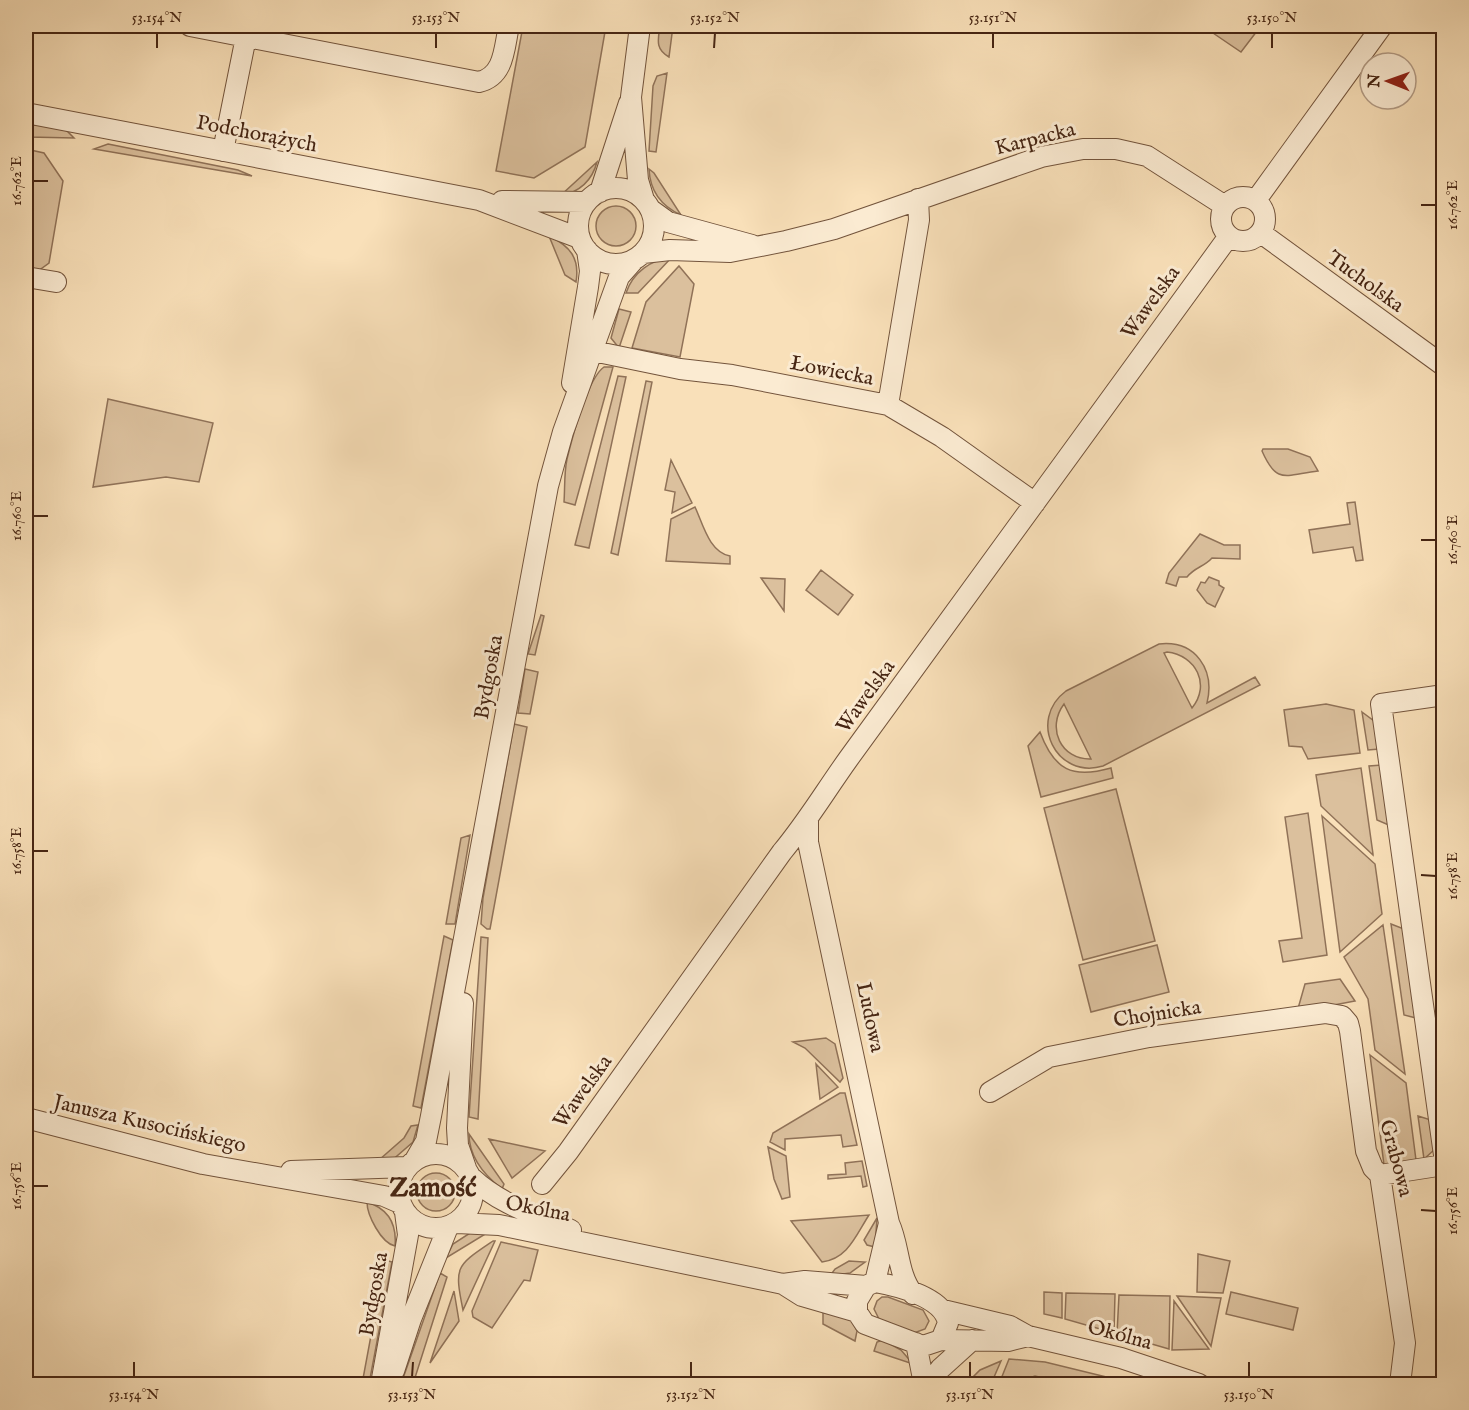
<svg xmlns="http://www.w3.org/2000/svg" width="1469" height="1410" viewBox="0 0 1469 1410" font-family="'IM FELL English',serif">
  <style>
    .green { fill: #dbc09d; stroke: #907258; stroke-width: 1.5; fill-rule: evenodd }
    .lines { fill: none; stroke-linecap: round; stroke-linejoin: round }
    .minor-casing { stroke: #73543c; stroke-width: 22 }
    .minor { stroke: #fbebd2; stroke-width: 20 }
    .ticks { fill: none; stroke: #462513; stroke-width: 2 }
    .labels { text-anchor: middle; stroke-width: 6; stroke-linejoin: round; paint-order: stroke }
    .street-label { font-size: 21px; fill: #462513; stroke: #fbebd2 }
    .district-label { font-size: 27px; font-weight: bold; fill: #462513; stroke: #fbebd2 }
    .neatline { fill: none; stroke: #462513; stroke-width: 2 }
    .ticks-label { font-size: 15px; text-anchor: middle; fill: #462513 }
  </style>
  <rect width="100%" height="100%" fill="#f9e0b9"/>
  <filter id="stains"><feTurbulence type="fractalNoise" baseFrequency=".00333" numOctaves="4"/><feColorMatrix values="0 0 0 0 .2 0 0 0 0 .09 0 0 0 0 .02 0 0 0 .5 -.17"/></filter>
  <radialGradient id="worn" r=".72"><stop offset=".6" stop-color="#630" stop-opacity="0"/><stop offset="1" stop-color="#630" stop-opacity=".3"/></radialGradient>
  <path class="green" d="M523,26h83l-21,121 -51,31 -38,-7z
    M660,26h13l-4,31c-14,-8 -11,-17 -9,-31z
    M1211,26l46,5 -16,21 -31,-21z
    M667,73l-11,79 -7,-1 4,-65 4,-10z
    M36,124l30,6 8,8 -46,-1 4,-11z
    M108,144l130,26 14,6 -158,-27z
    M26,149l18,4 19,28 -14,82 -11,8 -12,-2z
    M597,162c-5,19 -17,30 -37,34z
    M649,169l5,4 27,42c-20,-9 -31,-24 -32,-46z
    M596 226a20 20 0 1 1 40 0a20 20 0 1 1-40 0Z
    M549,236c21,10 31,22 27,46l-11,-7z
    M673,256l-35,37h-12c7,-21 25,-33 47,-37z
    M679,266l15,18 -14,73 -48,-9 14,-46z
    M619,309l12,3 -12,36 -8,-10z
    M604,367h9l-38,138 -11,-3c1,-14 0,-29 3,-43 5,-20 20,-80 37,-92z
    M618,376l8,1 -37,171 -14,-3z
    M646,381l6,1 -34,173 -7,-2z
    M108,399l105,24 -14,59 -33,-5 -73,10z
    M1263,449h25l22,8 8,14c-33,4 -41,14 -56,-20z
    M671,460l21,43 -20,10 3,-21 -10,-2z
    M1355,502l8,58 -7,1 -3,-14 -40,6 -4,-23 41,-6 -3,-21z
    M695,507c8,17 14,45 35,49v8l-64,-3 5,-42z
    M1200,534l24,11h16v14l-28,-1c-8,9 -17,9 -25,19h-8l-3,9 -10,-3 3,-10z
    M821,570l32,25 -15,20 -32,-25z
    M1209,577l10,4v4l5,3 -9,19 -8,-4 -10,-13 4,-8 4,1z
    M761,578l24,1 -1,32z
    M541,615l3,1 -9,39 -7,-1z
    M1159,644c37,-4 56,26 48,59l48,-26 5,8 -157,81c-47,14 -76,-46 -37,-75zM1167,652c29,3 44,33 25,56l-28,-55zM1064,704l27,55c-30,1 -45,-31 -27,-55z
    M525,669l13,3 -8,42 -12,-1z
    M1326,704l28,6 6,43 -52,6 -6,-12 -13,-1 -5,-36z
    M1362,712l12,9 5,28 -11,1z
    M514,724l13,3 -37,202h-3l-6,-5 2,-26z
    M1040,732c14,38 32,47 71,36l2,10 -72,19 -13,-51z
    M1382,765l9,61 -14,-6 -8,-54z
    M1361,768l12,86v1l-52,-49 -5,-31z
    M1116,789l39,152 -72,19 -39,-152z
    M1308,813l19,142 -44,7 -4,-21 23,-3 -17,-121z
    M1322,816l53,48 7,50 -42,38z
    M470,835l-15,89h-9l15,-86z
    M1391,924l13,5 12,89 -12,-3z
    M1383,925l22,149 -30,-24 -7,-51 -24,-42z
    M444,936l9,4 -32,168 -8,-2z
    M481,937l7,1 -10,181 -9,-2z
    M1157,945l12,47 -78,20 -12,-47z
    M1340,979l15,22 -58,11 8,-28z
    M826,1038l9,6 8,34 -3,4 -35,-34 -12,-6z
    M1370,1055l36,28 10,77 -32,5z
    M816,1064l22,23 -18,12z
    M840,1093h5l12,52 -14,2 -2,-12 -56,4v11l-15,-8 3,-9z
    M1418,1116l13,4 3,30 -10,9z
    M418,1125l-5,17 -23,20 -11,-2 25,-22 7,-12z
    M469,1134l35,50 -2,5c-18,-14 -33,-32 -33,-55z
    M489,1139l56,12 -33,27z
    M768,1147l18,9 4,41 -8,2 -8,-20z
    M862,1161l5,25 -4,1 -2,-11 -33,3v-4l18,-1 -1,-11z
    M417 1192a19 19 0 1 1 38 0a19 19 0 1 1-38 0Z
    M367,1202c22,7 30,22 28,44 -14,-3 -28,-31 -28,-44z
    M869,1215c-13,20 -21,44 -47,47l-31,-41z
    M877,1218l-2,29 -8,-2 -3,-5z
    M470,1233h17l-41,25 7,-14z
    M493,1241h2l-32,69c-9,-44 -7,-44 30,-69z
    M501,1242l37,8 -8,31 -6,-1 -32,48 -19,-11 -1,-6z
    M1198,1254l32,7 -7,32 -26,-1z
    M385,1260l7,2 -23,122h-7z
    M849,1261l16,1 -15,11 -20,3 5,-7z
    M440,1273l7,4 -34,107h-12z
    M454,1291l5,30 -29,42z
    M1044,1292l18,1v25l-18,-4z
    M1231,1292l67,16 -5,22 -67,-16z
    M1066,1293l49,1 -1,39 -49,-14z
    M1119,1295l51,1 -1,53 -52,-15z
    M1177,1296l44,2 -10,48z
    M882,1297h6l35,13 6,11 -4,8 -11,4 -35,-14 -5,-10 3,-8z
    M1174,1301l35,48 -37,1z
    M823,1309l28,10 6,12 -2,10 -32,-17z
    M883,1340l18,10 12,14 -39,-13 3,-9z
    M1009,1359l36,3 90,22h-66l-34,-8 -25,8h-11z
    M1001,1361l-10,23h-25l14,-14z"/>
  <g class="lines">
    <defs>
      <path id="minor" d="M190,26l289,56c26,-6 25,-35 30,-56
        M640,26l-9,71 7,83 6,20
        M26,113l453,87 100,38
        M223,151l23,-114
        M578 226a38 38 0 1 1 76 0a38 38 0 1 1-76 0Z
        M600,192l29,-89
        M1221 219a22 22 0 1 1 44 0a22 22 0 1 1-44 0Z
        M1256,200l126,-174
        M502,201l84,1
        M650,209l18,13 84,23
        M1261,233l183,133
        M643,253l27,-3 60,2 56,-11 48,-12 207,-72 42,-8h33l31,7 78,50
        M26,277l30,5
        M593,351l87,18 52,6 156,30 54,32 93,66
        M572,383l16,-96 2,-16 -3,-21
        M888,405l31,-185 -1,-21
        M1444,695l-63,9 63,451
        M808,821v21l81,381c11,24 8,50 24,71
        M463,1003l-6,125 1,17 8,23
        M990,1092l59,-35 100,-20 176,-24 17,3 6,7 2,8 16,120 7,17 7,7 25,168 -5,41
        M26,1118l177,46 181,32 16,7
        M399 1191a37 37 0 1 1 74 0a37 37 0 1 1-74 0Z
        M415,1160l11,-19 5,-25 117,-630 15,-54 56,-155 15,-17
        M291,1171l116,-4
        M1380,1175l64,-10
        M472,1178c27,26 64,37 99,52
        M542,1184l26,-32 214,-300c25,-30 44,-62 67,-94l380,-522
        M457,1223l42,2 284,59 19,12 55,16
        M875,1282c22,4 69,15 73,41l-7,17 -18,6 -58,-22 -8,-12v-11l9,-15z
        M875,1282l14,-59
        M783,1284l22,-3 61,5
        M943,1310l67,16 18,10 93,22 78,26
        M941,1340l67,1 20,-5
        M916,1343l8,41
        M940,1369l32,-29
        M394,1371l17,-52 37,-92
        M381,1384l27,-149 -3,-23"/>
    </defs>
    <use href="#minor" class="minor-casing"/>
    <use href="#minor" class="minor"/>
  </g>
  <path class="ticks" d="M157,48v-15M436,48v-15M714,48l1,-15M993,48v-15M1272,48v-15M33,181h15M1421,205h15M33,516h15M1421,540h15M33,851h15M1421,875l15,1M33,1186h15M1421,1210l15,1M134,1377v-15M412,1377l1,-15M691,1377v-15M970,1377v-15M1249,1377v-15"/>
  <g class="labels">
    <g class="street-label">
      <text transform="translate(257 133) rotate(11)" y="7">Podchorążych</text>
      <text transform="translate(1035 138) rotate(-14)" y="7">Karpacka</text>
      <text transform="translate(1366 281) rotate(36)" y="7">Tucholska</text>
      <text transform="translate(1150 302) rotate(-54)" y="7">Wawelska</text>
      <text transform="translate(832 370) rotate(11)" y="7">Łowiecka</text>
      <text transform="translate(488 677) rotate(-80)" y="7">Bydgoska</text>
      <text transform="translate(865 696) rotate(-54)" y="7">Wawelska</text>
      <text transform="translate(1157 1013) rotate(-9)" y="7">Chojnicka</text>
      <text transform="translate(871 1017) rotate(78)" y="7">Ludowa</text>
      <text transform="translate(582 1091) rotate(-54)" y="7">Wawelska</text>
      <text transform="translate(150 1123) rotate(13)" y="7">Janusza Kusocińskiego</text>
      <text transform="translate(1397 1158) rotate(75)" y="7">Grabowa</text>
      <text transform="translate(538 1208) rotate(11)" y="7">Okólna</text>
      <text transform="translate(373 1294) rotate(-80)" y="7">Bydgoska</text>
      <text transform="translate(1120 1334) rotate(15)" y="7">Okólna</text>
    </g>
    <g class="district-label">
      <text x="433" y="1196">Zamość</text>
    </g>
  </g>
  <rect width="1469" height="1410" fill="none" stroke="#f9e0b9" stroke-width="66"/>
  <g transform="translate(1388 81) rotate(271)"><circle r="28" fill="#fbebd2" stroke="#b39c86" stroke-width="1.5"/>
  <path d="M0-4.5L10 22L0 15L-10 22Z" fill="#8f2418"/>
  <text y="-9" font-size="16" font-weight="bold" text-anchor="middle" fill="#462513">N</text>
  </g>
  <rect x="33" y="33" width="1403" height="1344" class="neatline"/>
  <g class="ticks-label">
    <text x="157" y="22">53.154°N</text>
    <text x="436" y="22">53.153°N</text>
    <text x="715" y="22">53.152°N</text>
    <text x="993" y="22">53.151°N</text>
    <text x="1272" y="22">53.150°N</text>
    <text transform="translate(16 181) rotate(-90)" y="5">16.762°E</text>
    <text transform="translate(1452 205) rotate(-90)" y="5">16.762°E</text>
    <text transform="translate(16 516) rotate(-90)" y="5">16.760°E</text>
    <text transform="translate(1452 540) rotate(-90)" y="5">16.760°E</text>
    <text transform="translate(16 851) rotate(-90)" y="5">16.758°E</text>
    <text transform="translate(1452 876) rotate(-90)" y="5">16.758°E</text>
    <text transform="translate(16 1186) rotate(-90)" y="5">16.756°E</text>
    <text transform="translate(1452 1211) rotate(-90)" y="5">16.756°E</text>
    <text x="134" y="1399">53.154°N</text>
    <text x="412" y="1399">53.153°N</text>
    <text x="691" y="1399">53.152°N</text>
    <text x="970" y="1399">53.151°N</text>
    <text x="1249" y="1399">53.150°N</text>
  </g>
  <rect width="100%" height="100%" filter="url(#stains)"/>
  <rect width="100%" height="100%" fill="url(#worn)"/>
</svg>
